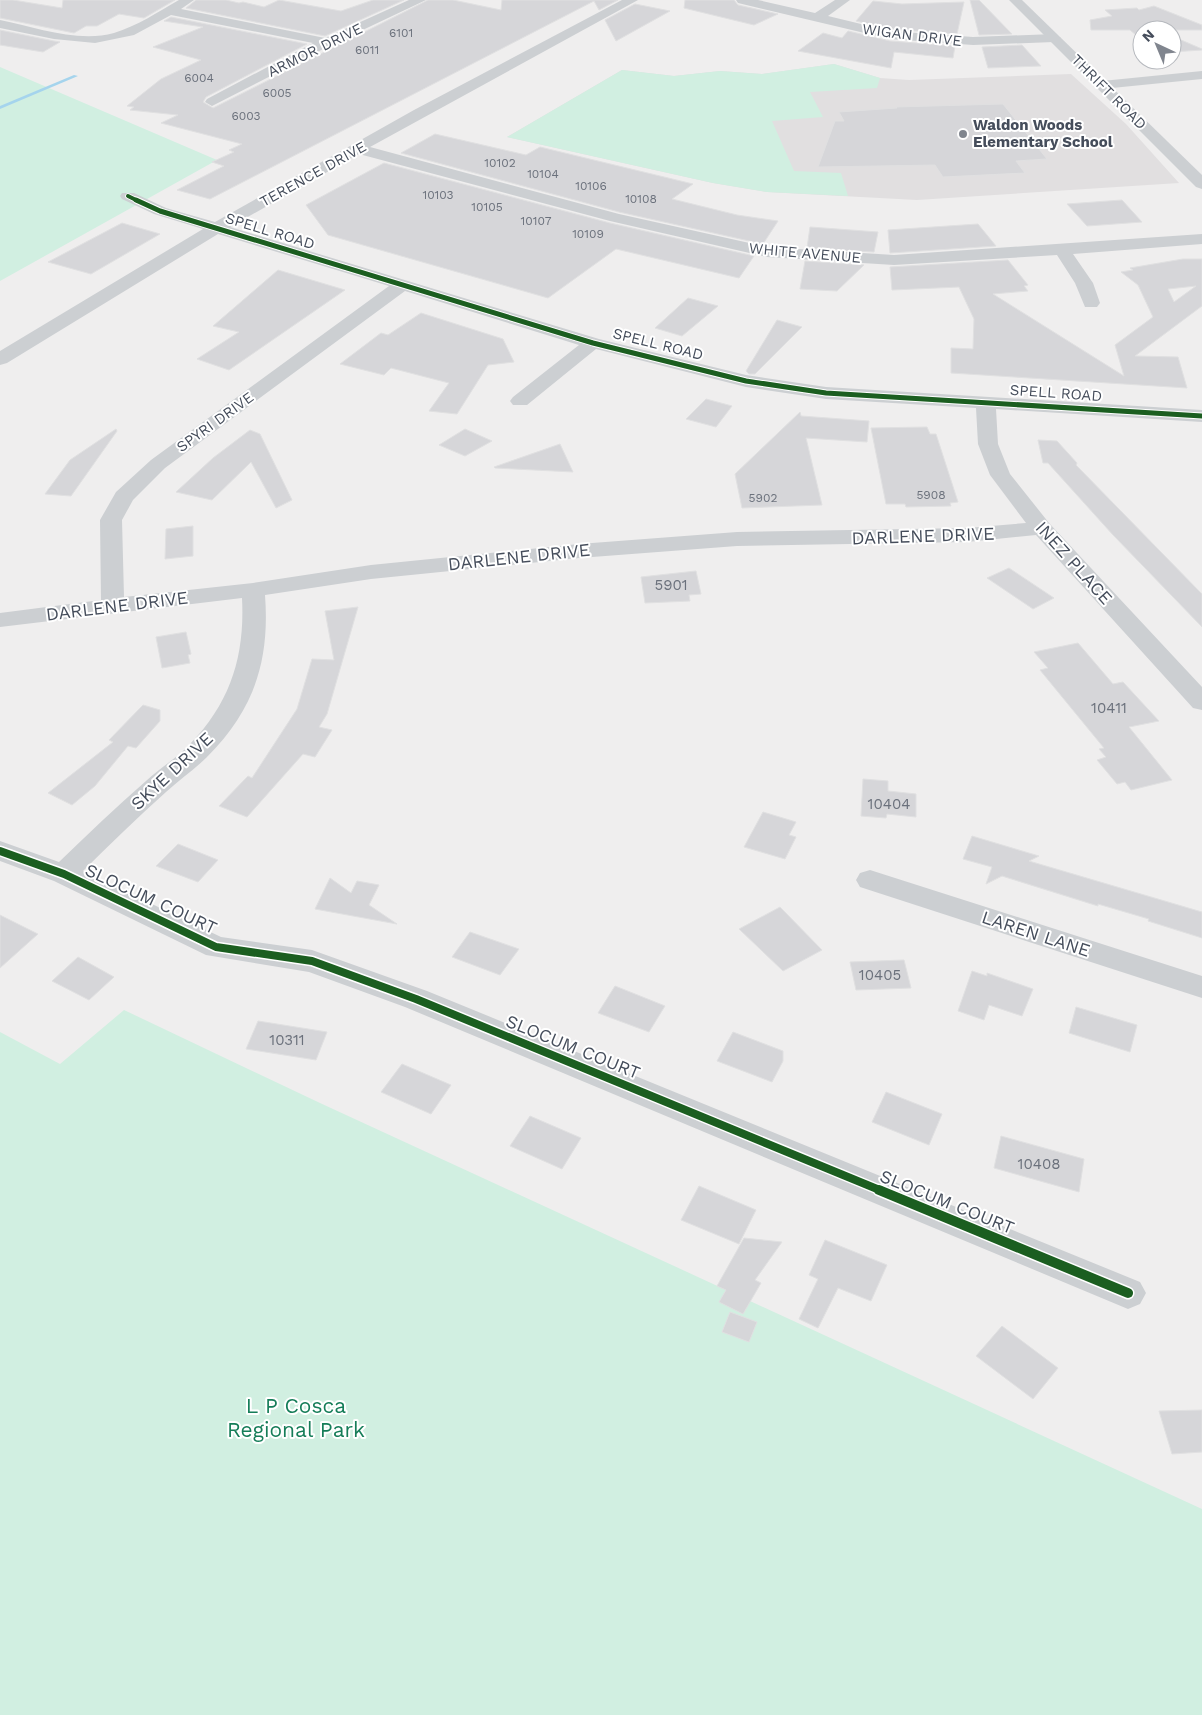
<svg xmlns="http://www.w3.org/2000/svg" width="1202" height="1715" viewBox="0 0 1202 1715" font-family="'Work Sans',sans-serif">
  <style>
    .education { fill: #e1dfe0 }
    .green { fill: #d1efe1 }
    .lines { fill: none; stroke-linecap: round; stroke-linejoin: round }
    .stream { fill: #a5d4ed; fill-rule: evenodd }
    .building { fill: #d6d6d9; stroke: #e0e0e1; fill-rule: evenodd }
    .minor { fill: #cccfd2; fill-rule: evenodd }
    .tertiary { fill: #cccfd2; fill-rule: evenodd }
    .cycleway-far3-casing { stroke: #fff; stroke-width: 5.5 }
    .cycleway-far2-casing { stroke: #fff; stroke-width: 7 }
    .cycleway-far1-casing { stroke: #fff; stroke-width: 11 }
    .cycleway-casing { stroke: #fff; stroke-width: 13 }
    .cycleway-far3 { stroke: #1b5e20; stroke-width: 4 }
    .cycleway-far2 { stroke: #1b5e20; stroke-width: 5 }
    .cycleway-far1 { stroke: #1b5e20; stroke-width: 8 }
    .cycleway { stroke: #1b5e20; stroke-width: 10 }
    .poi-dot { fill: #80858e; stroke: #fff; stroke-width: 2 }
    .labels { text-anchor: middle; stroke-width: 4; stroke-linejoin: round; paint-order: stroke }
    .far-number-label { font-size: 12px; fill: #6b717c }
    .far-street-label { font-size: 15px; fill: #454d5b; stroke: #fff }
    .far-poi-label { font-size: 15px; font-weight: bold; fill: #454d5b; stroke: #fff; text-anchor: start }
    .number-label { font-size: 15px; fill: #6b717c }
    .street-label { font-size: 18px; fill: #454d5b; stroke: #fff }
    .near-park-label { font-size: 21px; fill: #157d58; stroke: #fff }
  </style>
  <rect width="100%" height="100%" fill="#efeeee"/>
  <path class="education" d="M834,64l46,14 29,2 162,-6 55,50 53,59 -262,17 -150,-8 -54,-9 -206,-46 115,-67 52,6 46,-5 42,3z"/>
  <path class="green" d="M834,64l46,14 -3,10 -67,4 13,25 -51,4 22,50 47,2 7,23 -81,-4 -54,-9 -206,-46 115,-67 52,6 46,-5 42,3z
    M0,67l217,93 -217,121z
    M124,1010l196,93 882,406v206h-1202v-683l60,32z"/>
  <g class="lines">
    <path class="stream" d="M74,75l4,1 -78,33v-3z"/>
  </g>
  <path class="building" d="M0,0h13l49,8 1,-8h112l-31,18 -25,-4 -22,12h-11l-12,7 -74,-15z
    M196,0h30l13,3 4,-1 21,5 15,-7 62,11 32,-11h31l-79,36 -139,-28z
    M428,0h25l48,10 1,-10h116l-19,10 -5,-9 -384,198 -33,-9 47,-24 -12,-4 22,-10 -5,-2 13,-6 -81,-21 17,-8 -48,-5 4,-3 -7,-1 34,-27 40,-19 -48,-13 50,-20 -39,-6 7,-4 136,27 -101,53 -3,5 10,6z
    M685,0h49l4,5 40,9 -24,11 -70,-17z
    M970,0h9l33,34 -33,1z
    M873,1l29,3 62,-2 -7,32 -67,-5 -34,-8z
    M635,4l35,7 -54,30 -11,-21z
    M1154,6l48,19v5h-60v10l-12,-10h-39l-1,-10 22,-4 -7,-6 32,-2 2,2z
    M0,30l54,11 6,1 -17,10 -43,-7z
    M848,31l42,10 65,5 -2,12 -59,-6 -3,16 -93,-17 25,-18 19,5z
    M1172,36l30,13v1l-30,2z
    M1022,45l19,21 -53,2 -6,-21z
    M1003,104l44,55 -31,2 9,12 -82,4 -8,-12 -117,2 17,-46h9l-5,-9 58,-4 -1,-1z
    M435,134l91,21 14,-8 153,37 -21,15 65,16 41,6 -15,23 -144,-32 -218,-59z
    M384,163l226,60 144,33 -15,22 -123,-29 -68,49 -220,-63 -22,-30z
    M1122,200l20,22 -55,4 -20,-22z
    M122,223l38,11 -69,40 -43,-12z
    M978,224l18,22 -106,7 -2,-23z
    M810,227l68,5 -4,20 -67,-4z
    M1183,259h19v47l-67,50 43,1 9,31 -236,-15v-25l22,1 1,-30 -15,-32 -67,3 -2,-23 118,-7 20,25 -4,1 4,5 -35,3 131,82 -9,-31 38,-28 -15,-32 -17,-13 12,-2 -3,-2zM1196,286l-22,16 -6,-13z
    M805,261l59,4 -27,26 -37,-2z
    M278,270l67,20 -116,80 -32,-11 42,-27 -26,-6z
    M688,298l30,8 -36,30 -27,-8z
    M421,313l82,26 11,23 -26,3 -31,49 -28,-3 20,-28 -58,-15 -7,7 -44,-11 41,-31 7,2z
    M777,320l25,7 -47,47h-6l-3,-3z
    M706,399l26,7 -16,21 -30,-8z
    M800,412l1,4 68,5 -2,21 -61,-4 16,67 -80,3 -7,-34z
    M927,427l3,7h6l22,68 -8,1 1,3 -45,1 -1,-3h-19l-15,-76z
    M116,429l1,2 -46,65 -26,-2 25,-34z
    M465,429l27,12 -27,15 -26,-11z
    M250,430l10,4 32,66 -16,8 -25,-46 -39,38 -36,-8 37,-34z
    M1038,440l19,1 20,22 -1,2 126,129v33l-89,-92 -65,-72h-5z
    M560,444l13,28 -78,-4 -1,-1z
    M193,526v30l-28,3 1,-30z
    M1009,568l45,30 -21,11 -46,-31z
    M696,571l5,23 -12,1 1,6 -45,2 -4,-26z
    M358,607l-31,107 -8,13 13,3 -17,27 -12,-3 -56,63 -28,-11 29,-30 4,2 45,-69 15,-50 22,1 -9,-49z
    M186,632l5,22 -3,1 2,8 -28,5 -6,-31z
    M1078,643l35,41 10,-2 36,39 -30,6 43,53 -41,10 -6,-8 -8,2 -20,-24 9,-3 -7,-8 5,-1 -64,-78 8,-2 -14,-16z
    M143,705l17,5v11l-24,27 -8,-2 -33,40 -23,19 -24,-12 65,-51 -4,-2z
    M863,779l25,2v10l28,3v23l-29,-3 -1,4 -25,-2z
    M763,812l33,10 -7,13 7,2 -11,22 -41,-12z
    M972,836l67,20 -10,5 173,51v26l-54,-17 1,-2 -51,-15v2l-96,-30 -16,8 6,-17 -29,-8z
    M178,844l40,16 -20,22 -42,-16z
    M330,878l21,15 6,-12 22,4 -10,20 28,19 -82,-15z
    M780,907l42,43 -39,21 -44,-42z
    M0,915l38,19 -38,34z
    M470,932l49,17 -19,26 -48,-18z
    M78,957l36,20 -25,23 -37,-19z
    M904,960l7,28 -55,2 -6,-28z
    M972,971l15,5v-3l46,16 -11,27 -33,-11 -5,15 -26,-9z
    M615,986l50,20 -16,26 -51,-19z
    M1076,1007l61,18 -7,27 -61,-19z
    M258,1021l69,11 -11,28 -70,-11z
    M733,1032l50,19v10l-11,21 -55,-21z
    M402,1064l49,21 -20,29 -50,-22z
    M886,1092l56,22 -13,31 -57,-23z
    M530,1116l51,22 -19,31 -52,-23z
    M1001,1136l83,23 -5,33 -85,-24z
    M699,1186l57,24 -17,34 -58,-24z
    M744,1238l38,4 -27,38 6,3 -18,31 -24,-12 7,-12 -9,-4z
    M825,1240l62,25 -16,36 -33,-13 -20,40 -19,-9 19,-40 -9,-4z
    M730,1312l27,10 -8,20 -27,-10z
    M1002,1326l56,42 -25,31 -57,-43z
    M1202,1410v42l-30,2 -13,-43z"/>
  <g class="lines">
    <path class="minor" d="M179,0h15l-13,9 144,29 84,-38h17l-95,45 -119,61 -7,-4 2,-3 106,-56 -142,-28 -37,20 -39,8 -41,-4 -54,-11v-8c35,7 78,23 114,13 23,-7 44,-21 65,-33z
      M622,0h16l-268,147 249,67 148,33 127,8 308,-21v10l-129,10 20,29 7,20 -3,4h-12l-10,-24 -18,-28 -163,10 -127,-8 -157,-36 -251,-67 -129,73 369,112 147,36 80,12 376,23v12l-206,-13 2,35 12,30 39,49 153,164v23l-9,-2 -157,-173 -69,7 -230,4 -158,12 -208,21 -106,16c5,66 -11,115 -58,162 -13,13 -28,23 -41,35 -29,26 -56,52 -83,79l138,66 91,13 115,41 713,291 6,11 -6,11 -12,5 -12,-5 -711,-297 -96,-35 -103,-17 -152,-74 -54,-20v-20l59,21c29,-28 57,-55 87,-81 14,-13 31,-23 44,-37 41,-42 55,-89 52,-146l-242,29v-14l101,-13 -1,-80 16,-28 35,-32 238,-174 -171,-52 -211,129 -7,2v-14l203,-122 -49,-15 -32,-15 -2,-3 2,-3h12l32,15 49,14 199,-112zM405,291l174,54 -66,52 -3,4 3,4h14l69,-56 150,38 80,12 150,9 2,36 12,31 36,48 -59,5 -230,4 -158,12 -208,21 -118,18 -129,14 -2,-77 11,-20 32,-32z
      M736,0h22l57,13 20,-13h15l-22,16 62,15 83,6 81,-3 7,4 -7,4 -81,3 -83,-6 -152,-36z
      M1202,71v8l-100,10 -7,-4 7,-4z
      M870,870l332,106v22l-342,-111 -4,-7 4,-7z"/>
    <path class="tertiary" d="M1009,0h13l180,175v14l-6,-2z"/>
    <defs>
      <path id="cycleway-far3" d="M128,196l10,5"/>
      <path id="cycleway-far2" d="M136,200l24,11 433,132 153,38 80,12 376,23"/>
      <path id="cycleway-far1" d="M0,851l64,23 152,73 96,14 104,38 466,192"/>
      <path id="cycleway" d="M879,1190l249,103"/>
    </defs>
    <use href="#cycleway-far3" class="cycleway-far3-casing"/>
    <use href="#cycleway-far2" class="cycleway-far2-casing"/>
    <use href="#cycleway-far1" class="cycleway-far1-casing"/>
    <use href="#cycleway" class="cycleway-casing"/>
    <use href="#cycleway-far3" class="cycleway-far3"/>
    <use href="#cycleway-far2" class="cycleway-far2"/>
    <use href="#cycleway-far1" class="cycleway-far1"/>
    <use href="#cycleway" class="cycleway"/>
  </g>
  <circle class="poi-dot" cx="963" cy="134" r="5"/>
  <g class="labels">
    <g class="far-number-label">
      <text x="401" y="37">6101</text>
      <text x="367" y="54">6011</text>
      <text x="199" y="82">6004</text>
      <text x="277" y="97">6005</text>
      <text x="246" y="120">6003</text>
      <text x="500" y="167">10102</text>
      <text x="543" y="178">10104</text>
      <text x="591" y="190">10106</text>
      <text x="438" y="199">10103</text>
      <text x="641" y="203">10108</text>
      <text x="487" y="211">10105</text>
      <text x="536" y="225">10107</text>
      <text x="588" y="238">10109</text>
      <text x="931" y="499">5908</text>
      <text x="763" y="502">5902</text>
    </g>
    <g class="far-street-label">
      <text transform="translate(912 35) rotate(7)" y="5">WIGAN DRIVE</text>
      <text transform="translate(315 50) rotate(-26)" y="5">ARMOR DRIVE</text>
      <text transform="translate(1109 92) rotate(45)" y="5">THRIFT ROAD</text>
      <text transform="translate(313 174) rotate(-29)" y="5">TERENCE DRIVE</text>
      <text transform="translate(270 231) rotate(17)" y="5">SPELL ROAD</text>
      <text transform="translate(805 253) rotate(5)" y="5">WHITE AVENUE</text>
      <text transform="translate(658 344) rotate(14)" y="5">SPELL ROAD</text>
      <text transform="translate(1056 393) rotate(4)" y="5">SPELL ROAD</text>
      <text transform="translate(215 422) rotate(-36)" y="5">SPYRI DRIVE</text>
    </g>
    <g class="far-poi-label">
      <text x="973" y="130">Waldon Woods<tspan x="973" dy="17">Elementary School</tspan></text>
    </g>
    <g class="number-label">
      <text x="671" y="590">5901</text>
      <text x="1109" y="713">10411</text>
      <text x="889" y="809">10404</text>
      <text x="880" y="980">10405</text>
      <text x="287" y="1045">10311</text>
      <text x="1039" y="1169">10408</text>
    </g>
    <g class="street-label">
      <text transform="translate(923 536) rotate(-2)" y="6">DARLENE DRIVE</text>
      <text transform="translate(519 557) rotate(-6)" y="6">DARLENE DRIVE</text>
      <text transform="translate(1074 563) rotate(48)" y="6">INEZ PLACE</text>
      <text transform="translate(117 606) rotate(-7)" y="6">DARLENE DRIVE</text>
      <text transform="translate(172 771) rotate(-43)" y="6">SKYE DRIVE</text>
      <text transform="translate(151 899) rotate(25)" y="6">SLOCUM COURT</text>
      <text transform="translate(1036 934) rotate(18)" y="6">LAREN LANE</text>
      <text transform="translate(573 1047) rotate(22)" y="6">SLOCUM COURT</text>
      <text transform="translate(947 1202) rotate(22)" y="6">SLOCUM COURT</text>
    </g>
    <g class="near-park-label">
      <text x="296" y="1413">L P Cosca<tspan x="296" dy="24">Regional Park</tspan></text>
    </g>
  </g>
  <g transform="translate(1157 45) rotate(316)"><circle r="24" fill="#ffffff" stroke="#b5b8bd"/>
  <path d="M0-4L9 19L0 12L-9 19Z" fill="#80858e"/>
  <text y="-8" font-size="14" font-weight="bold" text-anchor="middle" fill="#454d5b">N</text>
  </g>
</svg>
